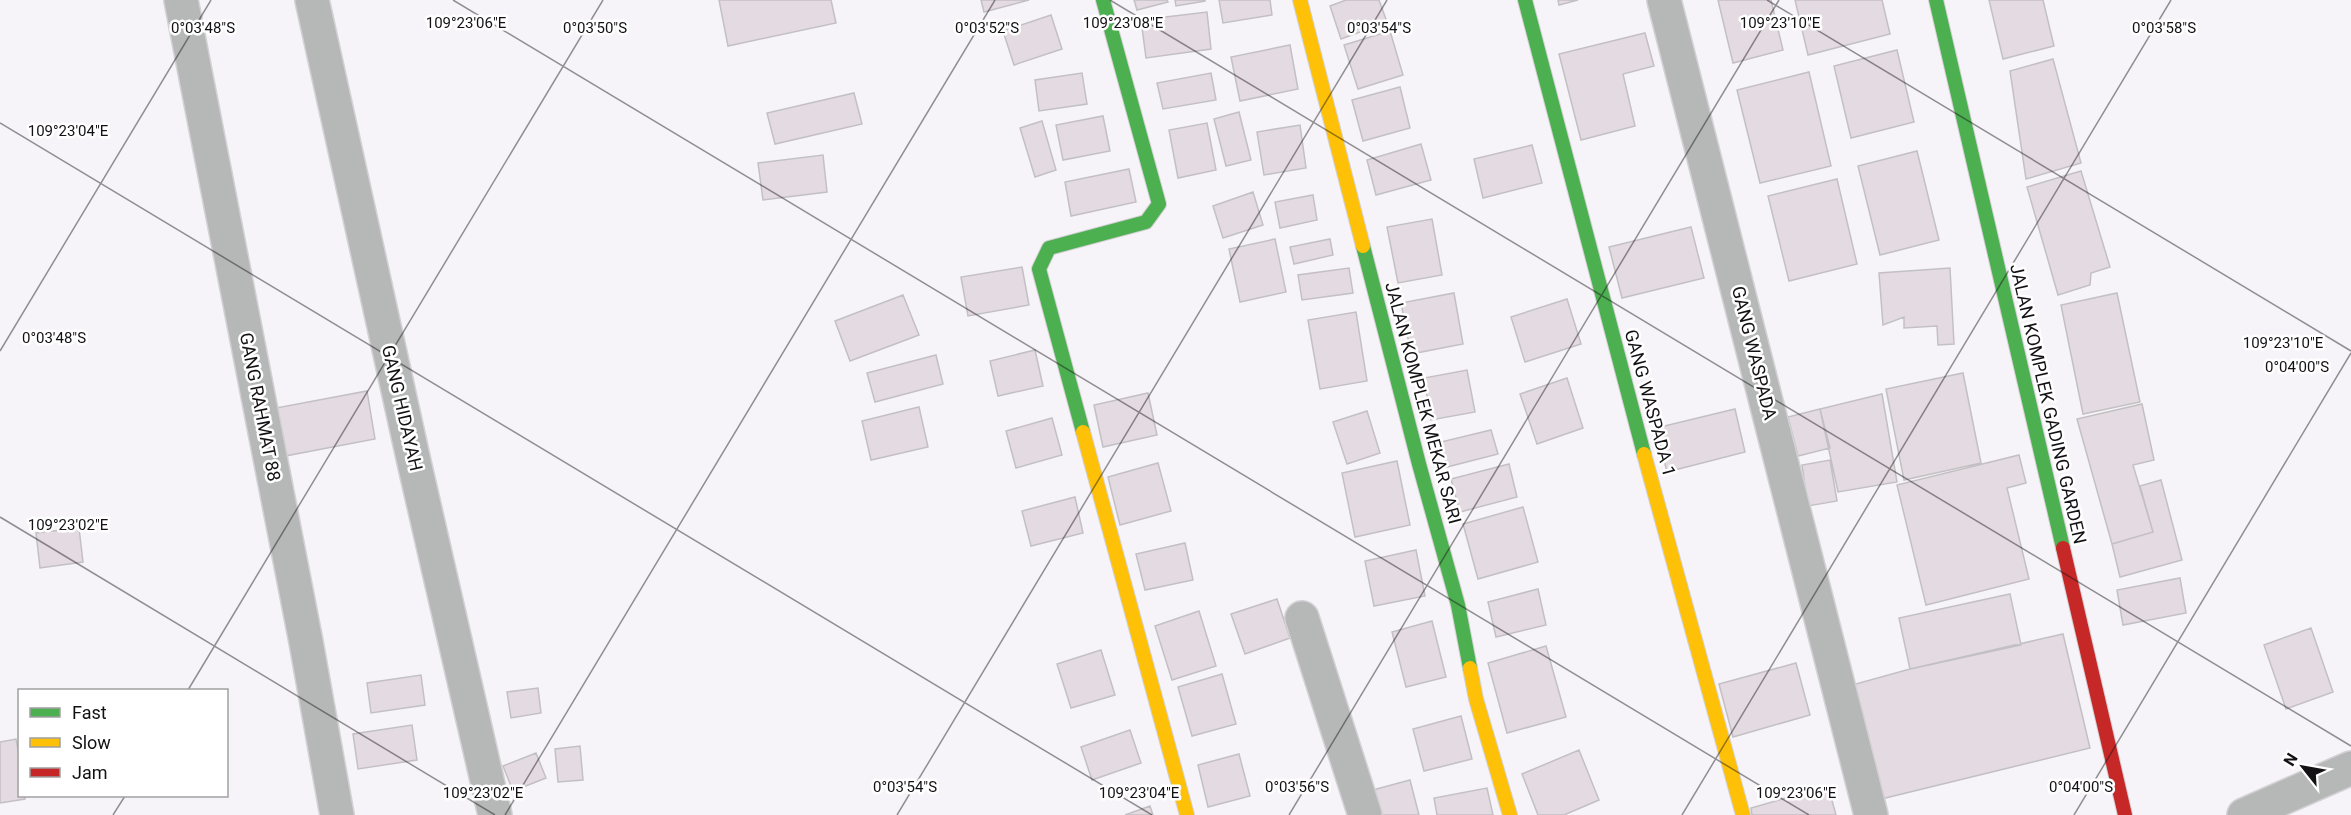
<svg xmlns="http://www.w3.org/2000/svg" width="2351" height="815" viewBox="0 0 2351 815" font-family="Roboto,sans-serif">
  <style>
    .building { fill: #e4dae1; stroke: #c3c0c3; stroke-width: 1.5 }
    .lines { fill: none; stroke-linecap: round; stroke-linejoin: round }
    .street-casing { stroke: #d3d1d4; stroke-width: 36 }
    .fast-casing { stroke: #d3d1d4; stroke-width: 16 }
    .slow-casing { stroke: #d3d1d4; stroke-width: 16 }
    .jam-casing { stroke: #d3d1d4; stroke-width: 16 }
    .street { stroke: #b6b8b8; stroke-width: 33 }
    .fast { stroke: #4caf50; stroke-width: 14 }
    .slow { stroke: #ffc107; stroke-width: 14 }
    .jam { stroke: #c62828; stroke-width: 14 }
    .ticks { fill: none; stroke: #131114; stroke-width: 1.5; stroke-opacity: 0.45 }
    .labels { text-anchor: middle; stroke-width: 5; stroke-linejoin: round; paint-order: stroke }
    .street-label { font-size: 18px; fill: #131114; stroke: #fff }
    .ticks-label { font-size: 15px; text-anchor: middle; fill: #131114; stroke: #fff; stroke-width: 5; stroke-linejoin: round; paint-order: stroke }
  </style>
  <rect width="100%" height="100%" fill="#f7f4f9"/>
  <path class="building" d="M719,0h112l5,23 -108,23z
    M981,0h48l-45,12z
    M1134,0h33l1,2 -31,8z
    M1175,0h30v1l-29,5z
    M1219,0h51l2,15 -49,8z
    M1346,0h33l8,22 -46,17 -11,-33z
    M1558,0h20l-19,5z
    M1718,0h53l12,50 -50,13z
    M1795,0h87l8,34 -82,21z
    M1989,0h54l11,46 -51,13z
    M1207,12l4,37 -65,9 -5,-38z
    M1051,15l11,34 -48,16 -11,-34z
    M1390,31l13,44 -45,14 -14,-44z
    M1645,33l9,33 -31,8 12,52 -54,14 -22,-86z
    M1290,45l8,44 -58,12 -9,-44z
    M1897,50l17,72 -63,16 -17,-72z
    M2053,59l28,104 -55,16 -16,-108z
    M1809,72l22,94 -71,17 -23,-93z
    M1082,73l5,31 -48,7 -4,-31z
    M1211,73l5,27 -53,9 -6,-26z
    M1400,87l10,41 -47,13 -11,-41z
    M854,93l8,31 -87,20 -8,-31z
    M1239,112l12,48 -25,6 -12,-47z
    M1103,116l7,35 -47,9 -7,-35z
    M1042,121l14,49 -21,7 -15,-49z
    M1207,123l9,47 -38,8 -9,-48z
    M1300,125l6,43 -42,7 -7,-43z
    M1421,144l10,36 -55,15 -9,-35z
    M1532,145l10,38 -59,15 -9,-39z
    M1917,151l22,89 -59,15 -22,-89z
    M823,155l4,37 -64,8 -5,-37z
    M1129,169l7,33 -65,14 -6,-34z
    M2081,171l29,96 -19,6 -1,12 -32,10 -31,-108z
    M1837,179l20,85 -68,17 -21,-85z
    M1253,192l10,33 -40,13 -10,-32z
    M1313,195l4,25 -37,8 -5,-26z
    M1432,219l10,56 -44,8 -11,-56z
    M1691,227l13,51 -82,20 -13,-51z
    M1275,239l11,53 -46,10 -11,-53z
    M1330,239l3,16 -39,9 -4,-17z
    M1022,267l7,38 -61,11 -7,-39z
    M1349,268l4,25 -51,7 -4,-25z
    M1950,268l4,76 -16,1 -1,-19 -33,2v-11l-21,8 -4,-52z
    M1454,293l9,51 -52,10 -10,-51z
    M2117,293l23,109 -57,12 -22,-109z
    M903,295l16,40 -69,26 -15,-40z
    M1567,299l14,45 -56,18 -14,-45z
    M1356,312l11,69 -47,8 -12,-69z
    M1035,350l8,36 -45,10 -8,-35z
    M936,355l7,29 -68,18 -8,-29z
    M1467,370l8,42 -44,8 -7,-42z
    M1963,373l18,90 -77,17 -18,-91z
    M1567,378l16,50 -46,16 -17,-50z
    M367,391l8,48 -90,17 -9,-48z
    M1148,393l9,42 -54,12 -9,-42z
    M1882,394l15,88 -59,10 -18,-83z
    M2142,404l12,56 -21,5 20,67 -41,12 -35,-125z
    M919,407l9,40 -57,13 -9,-39z
    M1735,409l10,43 -78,20 -11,-44z
    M1820,409l10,39 -32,8 -10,-39z
    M1367,411l13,42 -33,11 -14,-42z
    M1052,418l10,37 -46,13 -10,-37z
    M1491,430l7,24 -51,13 -6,-25z
    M2019,455l7,28 -19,5 22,91 -103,26 -29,-120z
    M1830,460l7,41 -29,5 -6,-41z
    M1397,461l13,64 -55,12 -13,-64z
    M1158,463l13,48 -51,14 -12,-48z
    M1509,464l8,33 -57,15 -9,-33z
    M2161,480l21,80 -62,17 -8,-33 41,-12 -13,-46z
    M1075,497l8,36 -52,13 -9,-35z
    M1523,507l15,55 -60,17 -15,-55z
    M79,528l4,34 -43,6 -4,-35z
    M1185,543l8,37 -48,10 -9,-36z
    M1416,550l9,46 -51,10 -9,-45z
    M2180,578l6,35 -63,12 -6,-35z
    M1538,589l8,36 -50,12 -8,-35z
    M2010,594l11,51 -111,24 -11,-51z
    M1277,599l13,39 -45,16 -14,-40z
    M1199,611l17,55 -44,14 -17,-54z
    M1432,621l14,56 -40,10 -14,-55z
    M2311,628l22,64 -47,17 -22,-64z
    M2063,634l27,114 -217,53 -28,-114 65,-18z
    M1546,646l20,71 -59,16 -19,-70z
    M1101,650l14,45 -44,13 -14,-44z
    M1796,663l14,52 -77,22 -14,-53z
    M1222,674l14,50 -44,12 -14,-49z
    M421,675l4,30 -54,8 -4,-30z
    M538,688l3,25 -30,5 -4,-26z
    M1461,716l11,43 -48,12 -11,-42z
    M412,725l5,35 -59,9 -5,-35z
    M1130,730l11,33 -49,17 -11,-33z
    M16,739l4,21v36h5v3l-25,4v-61z
    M580,746l3,34 -25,2 -3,-33z
    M1579,750l20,50 -35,15h-26l-16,-41z
    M536,753l10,25 -33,13 -10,-25z
    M1239,754l11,42 -42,11 -10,-42z
    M1410,780l9,35h-44l-6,-24z
    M1828,786l8,29h-84l-1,-7z
    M1487,788l6,27h-56l-3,-17z
    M1150,806l3,9h-28z"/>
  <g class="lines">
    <defs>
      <path id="street" d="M181,0l125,642 31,173
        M312,0l102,462 81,353
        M1664,0l207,815
        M1302,618l63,197
        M2244,815l107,-47"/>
      <path id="fast" d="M1525,0l119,454
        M1936,0l127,548
        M1363,246l56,218 39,141 12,63
        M1083,432l-44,-163 10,-21 97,-26 13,-18 -56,-204"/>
      <path id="slow" d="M1300,0l63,246
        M1083,432l104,383
        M1644,454l99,361
        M1470,668l6,31 34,116"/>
      <path id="jam" d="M2063,548l62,267"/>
    </defs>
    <use href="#street" class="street-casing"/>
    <use href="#fast" class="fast-casing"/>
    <use href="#slow" class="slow-casing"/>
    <use href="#jam" class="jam-casing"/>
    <use href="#street" class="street"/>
    <use href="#fast" class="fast"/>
    <use href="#slow" class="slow"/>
    <use href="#jam" class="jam"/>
  </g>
  <path class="ticks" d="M453,0l1356,815M1110,0l1241,746M1767,0l584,351M0,123l1152,692M0,351l211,-351M0,517l495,298M188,690l415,-690M113,815l12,-19M505,815l490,-815M897,815l490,-815M1289,815l490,-815M1682,815l489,-815M2074,815l277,-462"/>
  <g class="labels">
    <g class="street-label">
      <text transform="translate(1754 353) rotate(76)" y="6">GANG WASPADA</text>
      <text transform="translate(1423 403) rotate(75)" y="6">JALAN KOMPLEK MEKAR SARI</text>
      <text transform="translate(1650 403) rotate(75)" y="6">GANG WASPADA 1</text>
      <text transform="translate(2048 404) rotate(77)" y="6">JALAN KOMPLEK GADING GARDEN</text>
      <text transform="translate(260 407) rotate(79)" y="6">GANG RAHMAT 88</text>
      <text transform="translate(402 408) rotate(77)" y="6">GANG HIDAYAH</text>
    </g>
  </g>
  <g class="ticks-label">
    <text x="466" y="28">109°23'06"E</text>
    <text x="1123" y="28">109°23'08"E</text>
    <text x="1780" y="28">109°23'10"E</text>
    <text x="203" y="33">0°03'48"S</text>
    <text x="595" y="33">0°03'50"S</text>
    <text x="987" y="33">0°03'52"S</text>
    <text x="1379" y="33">0°03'54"S</text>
    <text x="2164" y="33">0°03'58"S</text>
    <text x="68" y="136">109°23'04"E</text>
    <text x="54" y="343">0°03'48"S</text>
    <text x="2283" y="348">109°23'10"E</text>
    <text x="2297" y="372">0°04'00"S</text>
    <text x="68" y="530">109°23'02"E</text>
    <text x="905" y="792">0°03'54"S</text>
    <text x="1297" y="792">0°03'56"S</text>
    <text x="2081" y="792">0°04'00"S</text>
    <text x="483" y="798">109°23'02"E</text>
    <text x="1139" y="798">109°23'04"E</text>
    <text x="1796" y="798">109°23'06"E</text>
  </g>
  <rect x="18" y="689" width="210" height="108" fill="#ffffff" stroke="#a1a0a1" stroke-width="1.5"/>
  <rect x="30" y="708" width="30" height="9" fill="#4caf50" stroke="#a1a0a1" stroke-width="1.5"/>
  <text x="72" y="719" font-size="18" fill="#131114">Fast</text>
  <rect x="30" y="738" width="30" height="9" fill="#ffc107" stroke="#a1a0a1" stroke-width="1.5"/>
  <text x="72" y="749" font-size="18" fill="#131114">Slow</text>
  <rect x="30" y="768" width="30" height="9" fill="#c62828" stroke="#a1a0a1" stroke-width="1.5"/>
  <text x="72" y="779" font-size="18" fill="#131114">Jam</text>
  <g transform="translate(2303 767) rotate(301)" stroke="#ffffff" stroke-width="4.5" paint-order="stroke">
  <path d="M0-4.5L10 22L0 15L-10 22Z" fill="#131114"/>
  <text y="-9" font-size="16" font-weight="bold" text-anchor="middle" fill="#131114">N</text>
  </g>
</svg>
